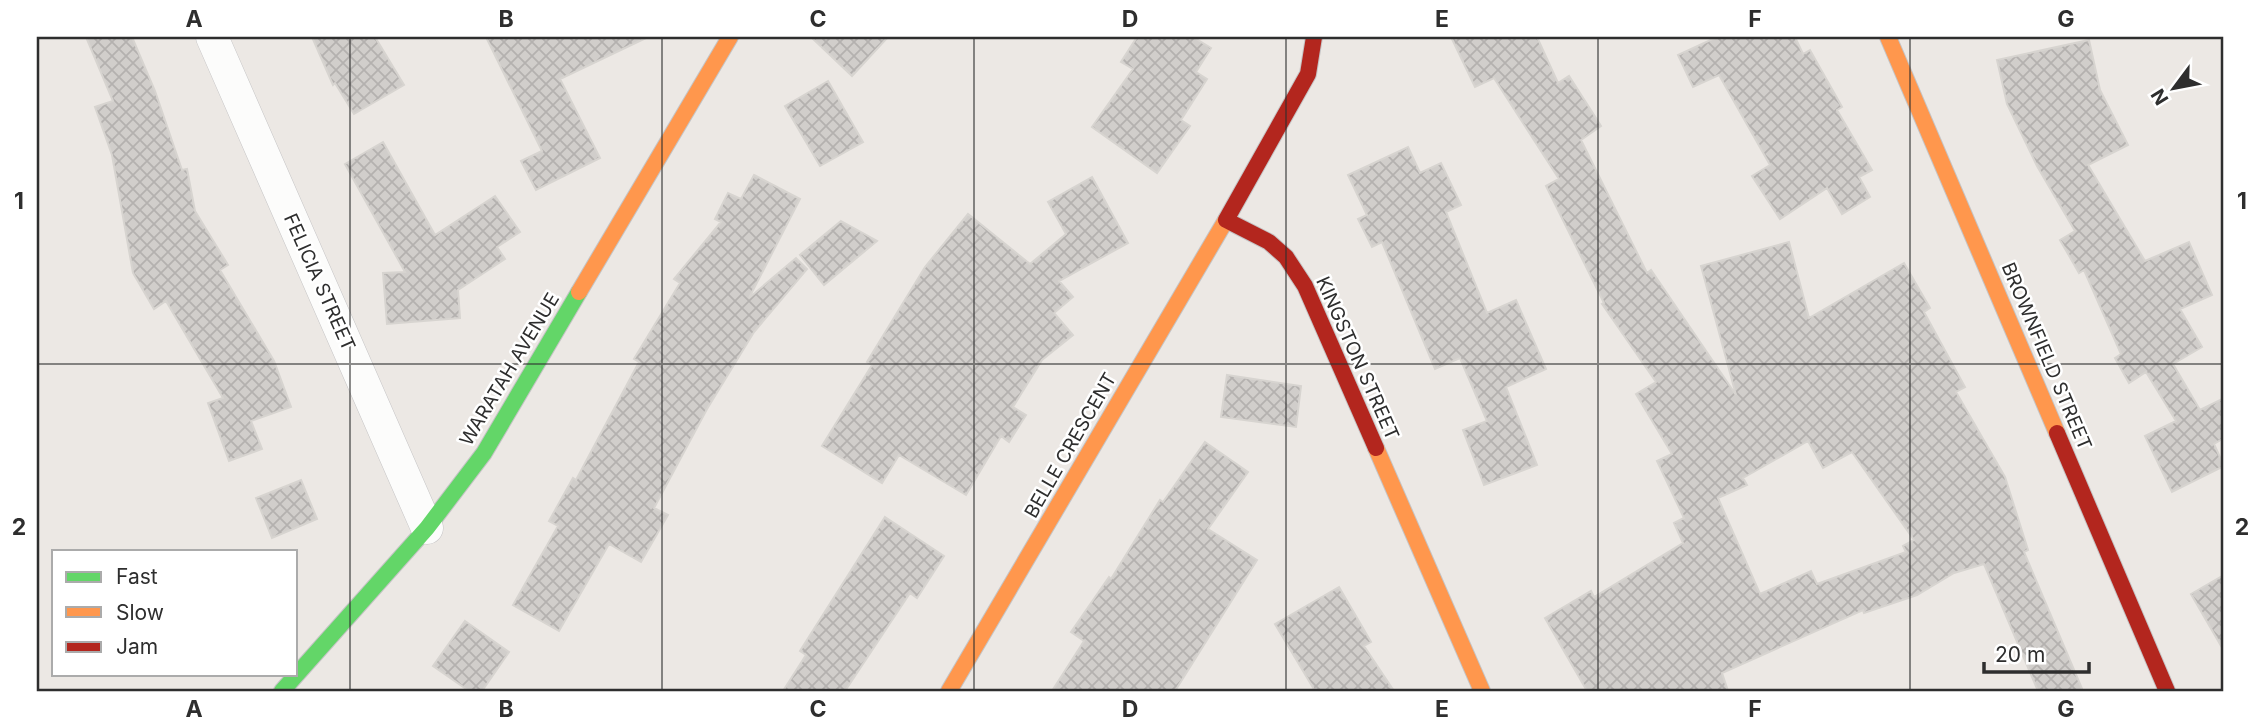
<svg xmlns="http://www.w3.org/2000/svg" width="2261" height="728" viewBox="0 0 2261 728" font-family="Inter,sans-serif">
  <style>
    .building { fill: url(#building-cross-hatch); stroke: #d7d4d0; stroke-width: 2; fill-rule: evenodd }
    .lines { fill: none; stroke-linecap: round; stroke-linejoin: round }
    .street-casing { stroke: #c5c4c5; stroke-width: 33 }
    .fast-casing { stroke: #c5c4c5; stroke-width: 18 }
    .slow-casing { stroke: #c5c4c5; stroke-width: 18 }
    .jam-casing { stroke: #c5c4c5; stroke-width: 18 }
    .street { stroke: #fcfcfb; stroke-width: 32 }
    .fast { stroke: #63d668; stroke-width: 16 }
    .slow { stroke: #ff974d; stroke-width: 16 }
    .jam { stroke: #b3261e; stroke-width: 16 }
    .grid { fill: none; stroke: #2e2e2e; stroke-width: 2; stroke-opacity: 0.55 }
    .labels { text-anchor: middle; stroke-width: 5; stroke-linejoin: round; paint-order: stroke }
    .street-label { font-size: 19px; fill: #2e2e2e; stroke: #fff }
    .neatline { fill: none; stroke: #2e2e2e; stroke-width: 2.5 }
    .grid-label { font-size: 23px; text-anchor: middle; font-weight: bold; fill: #2e2e2e }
  </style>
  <defs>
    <pattern id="building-cross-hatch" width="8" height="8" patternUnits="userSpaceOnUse" patternTransform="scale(1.75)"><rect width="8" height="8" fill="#d1cecb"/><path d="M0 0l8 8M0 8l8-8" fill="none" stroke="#b4b1af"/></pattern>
  </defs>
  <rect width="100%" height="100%" fill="#ece8e4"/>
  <path class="building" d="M86,37h46l23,54 27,79 5,-1 8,42 33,54 -8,5 54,91 17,46 -40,14 11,28 -33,12 -21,-58 15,-5 -57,-97 -12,8 -21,-36 -21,-118 -17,-48 18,-6z
    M312,37h63l29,48 -50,29 -19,-31 -2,2z
    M486,37h162l-88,42 40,79 -64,32 -15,-29 21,-10z
    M811,37h77l-36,39z
    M1137,37h56l18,11 -15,24 11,7 -26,41 9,6 -33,47 -65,-46 41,-58 -12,-7z
    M1451,37h86l21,46 11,-7 32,50 -20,14 66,133 4,-3 85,125 -35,-129 88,-24 20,76 95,-55 26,45 -6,4 41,75 -9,5 49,85 23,73 -4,2 59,139h-45l-54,-127 -30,9 -37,22 -53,18 -1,-3 -141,63 6,18h-141l-42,-73 46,-27 3,6 89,-54 -9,-20 10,-5 -27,-57 15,-7 -36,-60 20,-12 -54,-78 2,-1 -58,-117 13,-7 -65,-101 -19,9zM1808,441l15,27 29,-16 62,88 -11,6 3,6 -89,32 -6,-13 -51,23 -42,-96 29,-13 -4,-7z
    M1717,37h78l8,17 7,-4 32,57 -5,3 35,60 -13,7 11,20 -28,17 -15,-26 -47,31 -28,-43 18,-11 -51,-90 -26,12 -15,-32z
    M2089,40l11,50 28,55 -40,20 57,96 44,-19 23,53 -32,14 22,38 -29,17 27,46 24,-12v40l-10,6 10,22 -52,26 -27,-56 31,-15 -30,-49 -17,11 -14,-25 6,-4 -37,-84 -5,3 -19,-33 15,-9 -38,-65 -30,-62 -10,-44z
    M828,81l35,61 -43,24 -35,-60z
    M383,142l52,93 60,-39 25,36 -23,15 8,12 -47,31 2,28 -73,6 -4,-51 22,-1 -60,-108z
    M1408,147l12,26 21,-10 20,42 -15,7 41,101 29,-13 30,69 -40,18 31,78 -53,20 -21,-55 24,-9 -27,-63 -25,11 -53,-127 -10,5 -14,-28 9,-4 -19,-40z
    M754,175l46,24 -51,99 47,-40 11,11 -53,63 -47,77 -53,99 14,7 -27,47 -32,-18 -50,87 -46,-26 45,-79 -9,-5 24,-43 3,2 63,-118 -5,-3 46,-76 -6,-4 47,-57 -6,-3 13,-26 13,6z
    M1092,177l36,66 -69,38 14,16 -19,16 19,22 -31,25 -29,47 13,8 -17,27 -8,-6 -35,59 -67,-40 -17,28 -60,-37 50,-81 -5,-3 58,-95 43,-53 62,50 36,-30 -18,-32z
    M841,221l36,20 -53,44 -24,-30z
    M1227,375l74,11 -5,41 -75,-10z
    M1205,442l43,30 -40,57 49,31 -82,131h-123l32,-50 -13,-9 38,-55 2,2 49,-79 3,2z
    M301,480l16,39 -45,19 -16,-40z
    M885,517l59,39 -27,42 -7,-5 -65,98h-62l23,-36 -6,-4z
    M2224,575v76l-33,-57z
    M1339,587l32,55 -7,4 30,45h-79l-40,-67z
    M465,621l44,31 -27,39h-13l-36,-25z"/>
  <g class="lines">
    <defs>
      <path id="street" d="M212,37l215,491"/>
      <path id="fast" d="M282,691l145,-163 57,-75 95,-161"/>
      <path id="slow" d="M1888,37l169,396
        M579,292l151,-255
        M1376,448l106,243
        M949,691l277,-471"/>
      <path id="jam" d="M1314,37l-6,37 -82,146 43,22 17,15 19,29 71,162
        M2057,433l110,258"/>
    </defs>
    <use href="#street" class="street-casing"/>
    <use href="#fast" class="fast-casing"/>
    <use href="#slow" class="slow-casing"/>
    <use href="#jam" class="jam-casing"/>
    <use href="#street" class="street"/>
    <use href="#fast" class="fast"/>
    <use href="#slow" class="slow"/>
    <use href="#jam" class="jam"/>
  </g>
  <path class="grid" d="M350,37v654M662,37v654M974,37v654M1286,37v654M1598,37v654M1910,37v654M37,364h2187"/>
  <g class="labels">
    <g class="street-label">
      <text transform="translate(320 282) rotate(66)" y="7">FELICIA STREET</text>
      <text transform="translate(2047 356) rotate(67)" y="7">BROWNFIELD STREET</text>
      <text transform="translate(1358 358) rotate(66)" y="7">KINGSTON STREET</text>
      <text transform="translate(509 369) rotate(-59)" y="7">WARATAH AVENUE</text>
      <text transform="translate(1070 445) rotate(-60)" y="7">BELLE CRESCENT</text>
    </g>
  </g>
  <rect width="2261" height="728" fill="none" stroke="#ffffff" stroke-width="77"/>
  <rect x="52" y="550" width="245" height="126" fill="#ffffff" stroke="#ababab" stroke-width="2"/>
  <rect x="66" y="572" width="35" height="10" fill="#63d668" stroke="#ababab" stroke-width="2"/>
  <text x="116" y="584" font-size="21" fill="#2e2e2e">Fast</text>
  <rect x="66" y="607" width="35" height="10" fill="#ff974d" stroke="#ababab" stroke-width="2"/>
  <text x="116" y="620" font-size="21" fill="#2e2e2e">Slow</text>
  <rect x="66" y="642" width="35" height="10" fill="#b3261e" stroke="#ababab" stroke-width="2"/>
  <text x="116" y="654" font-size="21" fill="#2e2e2e">Jam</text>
  <g transform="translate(2174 88) rotate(238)" stroke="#ffffff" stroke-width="5" paint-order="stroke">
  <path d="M0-5L12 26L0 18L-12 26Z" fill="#2e2e2e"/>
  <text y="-10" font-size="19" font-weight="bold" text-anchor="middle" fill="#2e2e2e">N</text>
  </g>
  <path d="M1984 662v10h105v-10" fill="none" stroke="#2e2e2e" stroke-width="3.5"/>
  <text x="1995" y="662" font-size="21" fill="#2e2e2e" stroke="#ffffff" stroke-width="5" paint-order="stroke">20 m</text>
  <rect x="38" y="38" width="2184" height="652" class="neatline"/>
  <g class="grid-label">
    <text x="194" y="27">A</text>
    <text x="506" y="27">B</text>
    <text x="818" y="27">C</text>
    <text x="1130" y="27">D</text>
    <text x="1442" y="27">E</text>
    <text x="1755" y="27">F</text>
    <text x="2066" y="27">G</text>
    <text x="19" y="209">1</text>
    <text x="2242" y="209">1</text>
    <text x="19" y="535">2</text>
    <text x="2242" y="535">2</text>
    <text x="194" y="717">A</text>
    <text x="506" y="717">B</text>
    <text x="818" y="717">C</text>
    <text x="1130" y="717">D</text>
    <text x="1442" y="717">E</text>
    <text x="1755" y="717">F</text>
    <text x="2066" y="717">G</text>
  </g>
</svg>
